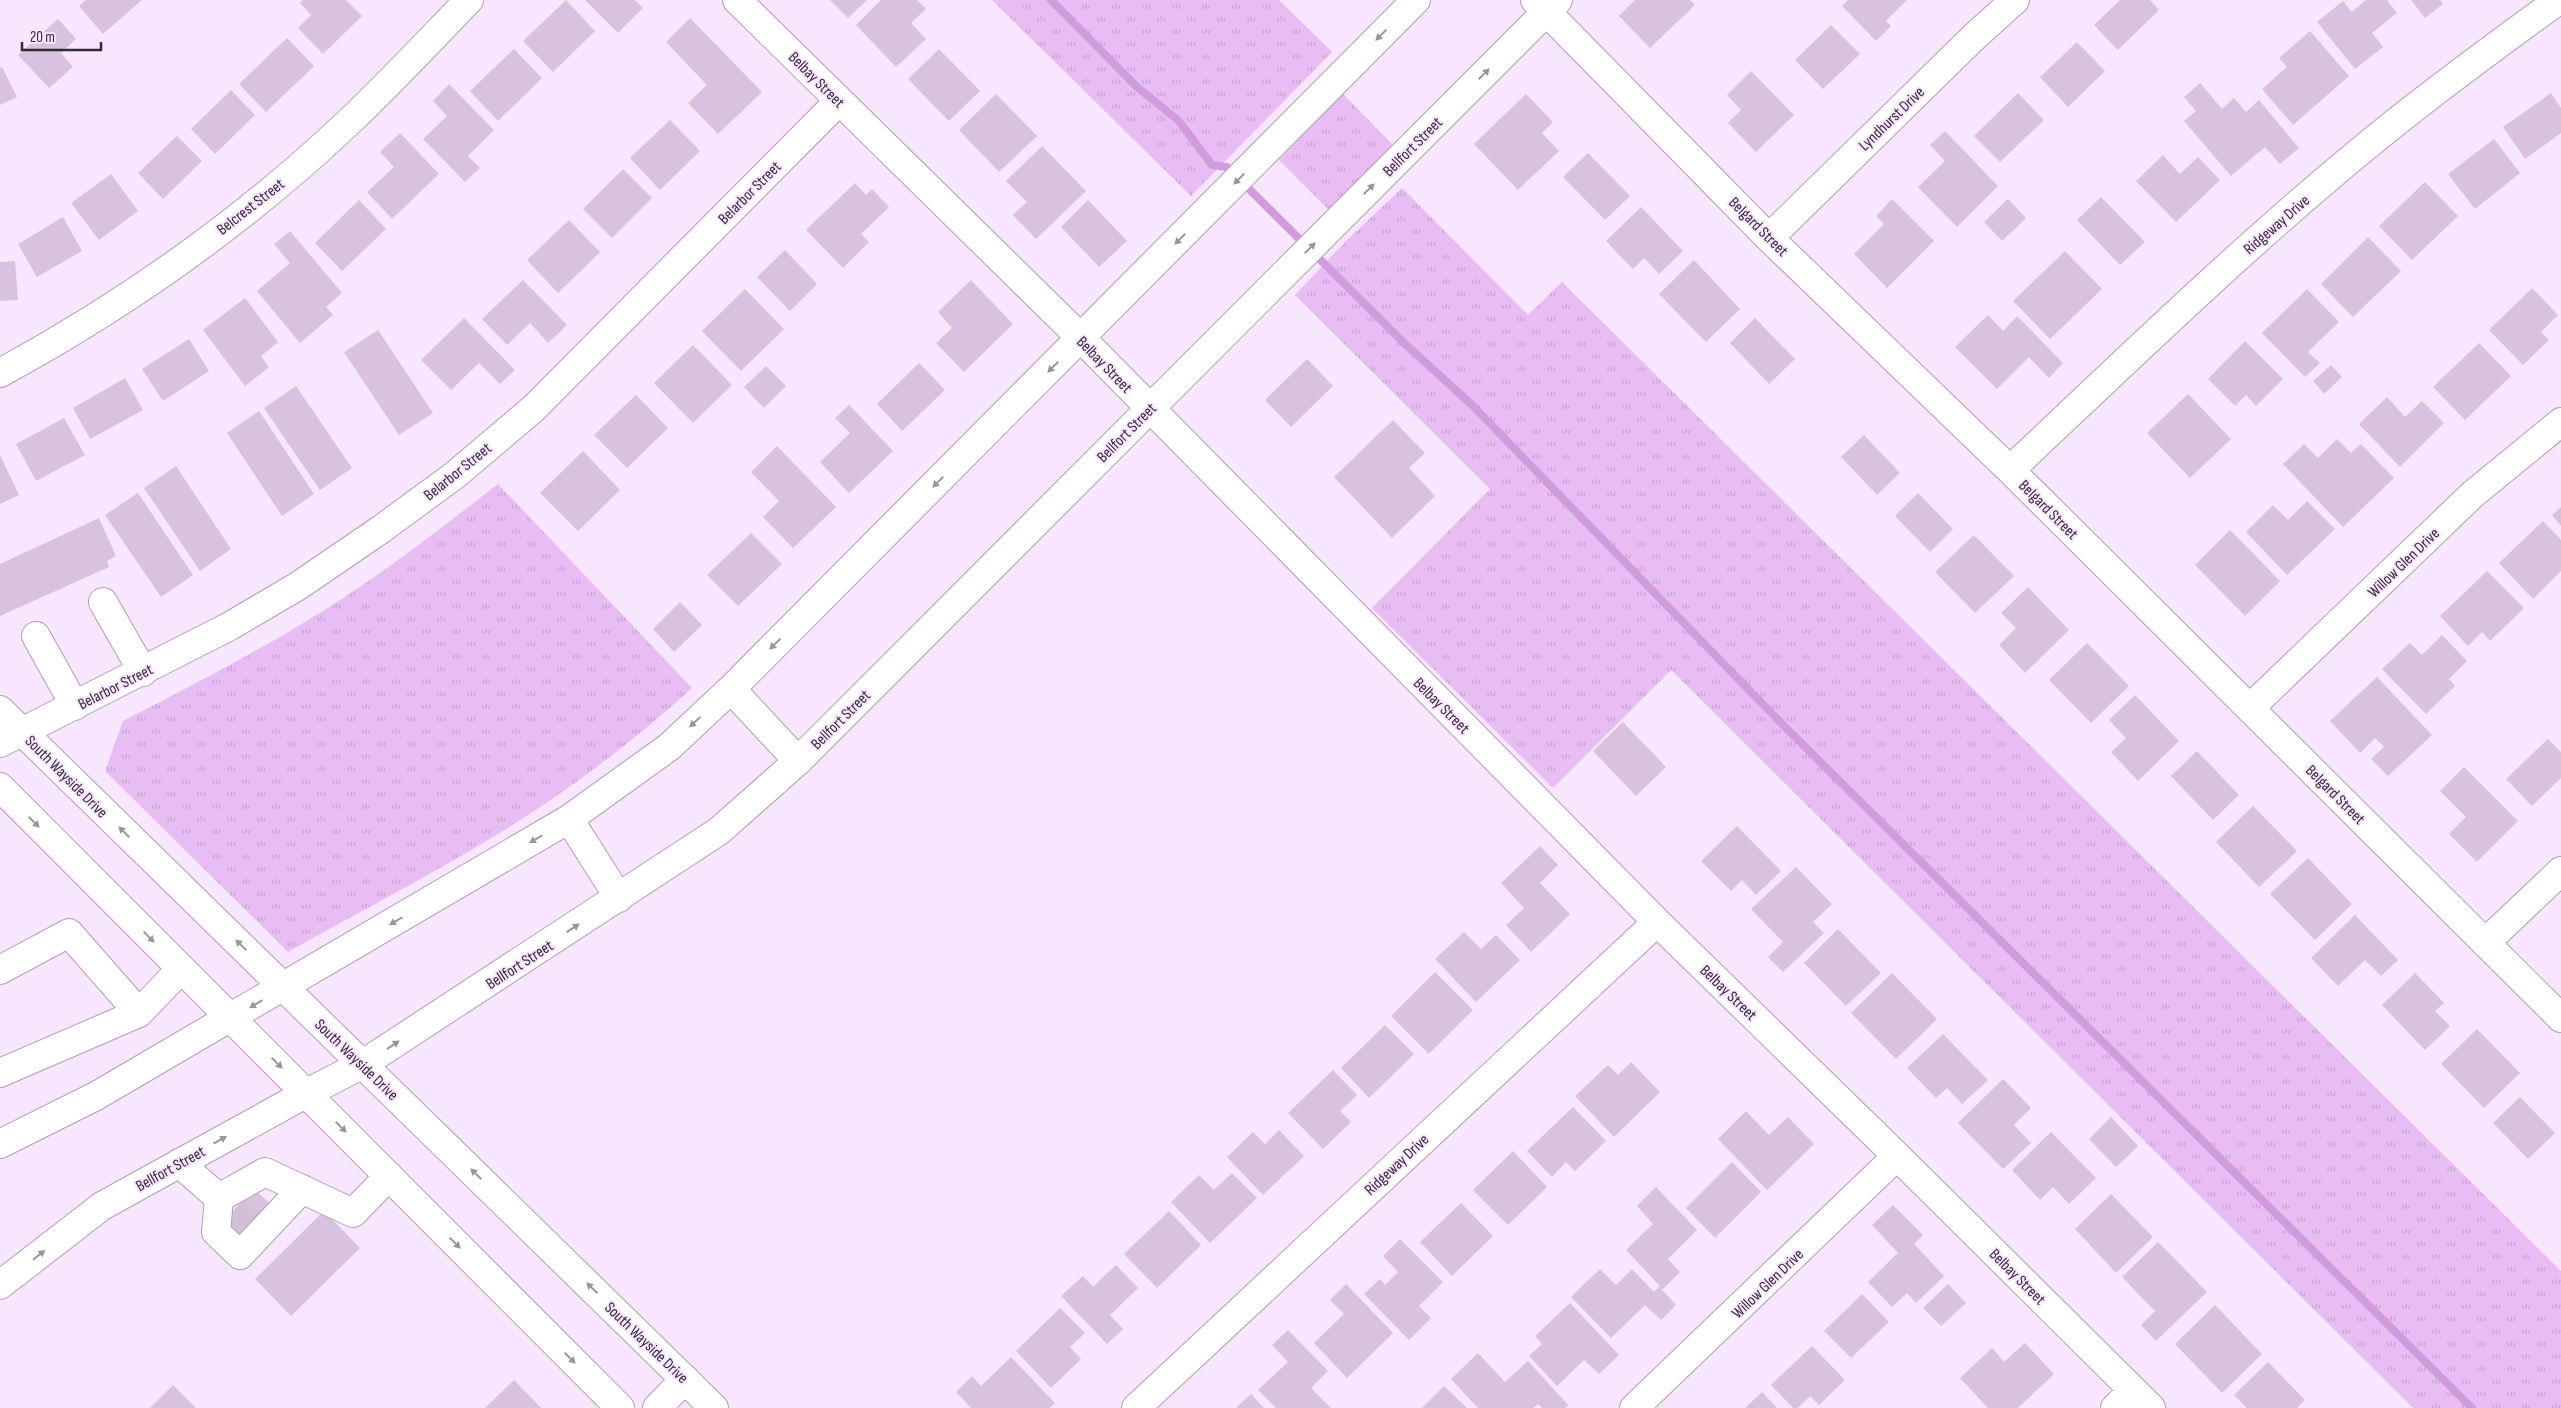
<svg xmlns="http://www.w3.org/2000/svg" width="2561" height="1408" viewBox="0 0 2561 1408" font-family="'Sofia Sans Condensed',sans-serif">
  <style>
    .grass { fill: url(#grass-tufts) }
    .lines { fill: none; stroke-linecap: round; stroke-linejoin: round }
    .stream { stroke: #d09cde; stroke-width: 8 }
    .building { fill: #d9c2df }
    .minor-tunnel { stroke: #d1c0d6; stroke-width: 28; stroke-dasharray: 28 14; stroke-linecap: butt }
    .minor-casing { stroke: #b39db9; stroke-width: 30 }
    .major-casing { stroke: #b39db9; stroke-width: 30 }
    .minor { stroke: #fff; stroke-width: 28 }
    .major { stroke: #fff; stroke-width: 28 }
    .oneway { fill: #9a959a }
    .labels { text-anchor: middle; stroke-width: 4; stroke-linejoin: round; paint-order: stroke }
    .street-label { font-size: 16px; fill: #342b36; stroke: #f8e5fe }
  </style>
  <defs>
    <pattern id="grass-tufts" width="24" height="20" patternUnits="userSpaceOnUse" patternTransform="scale(1.25)"><rect width="24" height="20" fill="#e8bdf4"/><path d="M3 7l-1-3M5 7V3M7 7l1-3M15 17l-1-3M17 17v-4M19 17l1-3" fill="none" stroke="#c8a3d2"/></pattern>
  </defs>
  <rect width="100%" height="100%" fill="#f8e5fe"/>
  <path class="grass" d="M992,0h287l53,52 -141,144z
    M1343,94l51,52 -65,64 -50,-50z
    M1402,188l126,127 34,-33 999,989v137h-148l-742,-738 -118,118 -181,-180 118,-119 -195,-194 52,-55z
    M498,484l194,204c-57,52 -120,100 -186,141 -71,44 -146,82 -218,123l-183,-181 18,-50c69,-36 138,-71 203,-112 61,-38 116,-82 172,-125z"/>
  <g class="lines">
    <path class="stream" d="M1051,0l86,87 41,33 34,45 15,2 176,175 69,63 312,321 688,682"/>
  </g>
  <path class="building" d="M86,0h56l-39,34 -24,-28z
    M303,0h43l16,16 -39,38 -25,-26 13,-13 -11,-12z
    M566,0l29,31 -42,41 -30,-31z
    M585,0h50l8,8 -25,25z
    M830,0h37l-19,18z
    M881,0h36l9,9 -15,14 15,16 -30,28 -40,-42z
    M1635,0h55l5,5 -45,43 -31,-32z
    M1848,0h59l-21,21 5,5 -15,15 -34,-35z
    M2120,0h30l9,10 -41,40 -24,-25z
    M2366,0h21l10,13 -25,20 11,14 -28,22 -38,-47 26,-21 9,11z
    M2411,0h29l3,4 -18,14z
    M690,18l72,74 -44,42 -30,-31 19,-18 -41,-43z
    M58,19l18,20 -15,14 12,14 -24,21 -31,-33z
    M1831,25l29,29 -37,35 -28,-29z
    M2310,31l39,45 -56,49 -31,-36 25,-22 -8,-9z
    M287,38l27,28 -48,46 -27,-28z
    M2077,42l28,29 -37,36 -28,-30z
    M514,49l28,29 -44,43 -28,-30z
    M939,49l41,42 -31,30 -41,-42z
    M2,67l15,30 -17,8v-37z
    M1751,71l43,44 -38,37 -28,-29 13,-13 -14,-15z
    M2200,83l22,26 12,-11 12,14 13,-12 40,48 -19,16 -15,-17 -34,29 -47,-55 12,-10 -12,-14z
    M449,84l45,46 -26,26 12,12 -15,14 -42,-43 24,-23 -14,-15z
    M231,90l24,25 -40,39 -24,-25z
    M2018,93l26,27 -44,42 -26,-26z
    M2551,93l10,15v25l-36,26 -22,-32z
    M996,94l41,42 -38,36 -40,-42z
    M1526,94l27,28 -11,11 17,18 -41,39 -44,-46z
    M670,120l30,31 -40,39 -30,-32z
    M1945,131l53,55 -41,41 -39,-40 27,-26 -15,-16z
    M400,133l39,41 -47,45 -25,-27 27,-25 -14,-15z
    M177,136l25,25 -39,38 -25,-26z
    M2494,139l26,34 -45,36 -27,-35z
    M1042,146l44,45 -50,48 -23,-24 14,-13 -21,-21z
    M1588,153l42,43 -25,24 -42,-43z
    M2163,155l17,19 18,-17 22,23 -44,42 -40,-41z
    M623,169l29,29 -40,40 -29,-29z
    M111,174l27,37 -39,29 -28,-37z
    M2425,182l33,34 -46,44 -33,-34z
    M855,183l11,12 6,-6 17,18 -28,27 8,8 -26,26 -37,-38z
    M2101,197l44,45 -25,23 -43,-45z
    M1892,199l42,42 -47,47 -33,-34 30,-30 -8,-8z
    M2008,199l18,19 -24,23 -18,-19z
    M359,200l27,29 -44,42 -27,-28z
    M1088,200l39,41 -28,26 -38,-40z
    M1641,207l42,44 -24,23 -15,-16 -11,11 -27,-28z
    M63,217l19,34 -45,26 -19,-33z
    M569,220l31,32 -42,41 -31,-33z
    M290,231l52,62 -16,14 7,8 -33,28 -43,-52 33,-28 -16,-19z
    M2368,237l33,34 -48,46 -32,-33z
    M785,250l32,34 -27,27 -33,-34z
    M2065,251l37,38 -52,50 -37,-38z
    M1694,260l46,49 -34,33 -47,-48z
    M15,261l3,39 -18,1v-39z
    M523,280l44,45 -19,18 -18,-20 -23,22 -25,-26z
    M971,280l42,44 -49,48 -28,-29 16,-15 -14,-16z
    M2532,288l26,27 -17,17 8,8 -26,25 -34,-35z
    M745,289l39,40 -43,42 -39,-40z
    M2307,289l32,33 -31,30 12,11 -15,14 -43,-44z
    M245,298l33,44 -17,14 8,11 -24,19 -42,-56z
    M1988,315l15,16 14,-15 46,47 -14,15 -20,-21 -32,32 -42,-42z
    M464,318l51,52 -15,14 -21,-21 -28,27 -30,-30z
    M1755,318l40,41 -26,25 -39,-41z
    M378,330l55,83 -34,22 -55,-83z
    M189,339l20,32 -46,30 -21,-32z
    M2245,341l38,38 -27,27 -10,-11 -11,11 -27,-27z
    M2479,343l32,33 -46,44 -32,-33z
    M693,345l39,40 -39,38 -39,-40z
    M1307,359l26,27 -42,41 -26,-27z
    M919,363l26,27 -43,41 -25,-27z
    M2331,365l11,12 -18,17 -11,-13z
    M766,366l20,20 -22,22 -20,-21z
    M125,378l18,32 -53,29 -17,-31z
    M296,386l56,82 -32,22 -56,-82z
    M2188,394l43,45 -41,39 -43,-45z
    M636,395l32,33 -41,40 -33,-33z
    M2387,397l18,20 17,-16 22,22 -44,44 -41,-43z
    M849,405l44,46 -44,42 -29,-31 30,-29 -15,-15z
    M259,411l55,83 -32,22 -55,-83z
    M64,418l21,37 -49,26 -20,-37z
    M1393,420l32,33 -16,15 26,28 -43,42 -58,-61z
    M1864,435l36,38 -23,22 -36,-38z
    M2337,439l14,14 10,-9 33,34 -51,49 -60,-63 21,-20 14,14z
    M777,446l59,61 -43,41 -30,-31 16,-16 -28,-29z
    M583,451l37,39 -42,41 -38,-38z
    M0,455l19,40 -19,9z
    M176,466l55,83 -31,22 -56,-83z
    M138,493l55,82 -32,22 -56,-82z
    M1918,493l35,36 -23,23 -35,-36z
    M2307,501l28,28 -48,46 -41,-43 27,-27 15,15z
    M2561,507v19l-9,-11z
    M99,518l17,38 -9,5 2,6 -109,49v-52z
    M2543,521l18,19v31l-28,28 -34,-36z
    M2230,530l50,51 -35,35 -50,-51z
    M751,533l31,31 -44,42 -31,-31z
    M1974,535l40,41 -39,37 -40,-41z
    M2487,571l37,37 -34,33 -8,-9 -14,14 -28,-30z
    M2028,587l41,43 -44,43 -26,-28 17,-17 -15,-15z
    M680,602l22,23 -28,27 -21,-23z
    M2442,635l25,26 -18,18 6,7 -29,28 -44,-45 28,-26 12,12z
    M2087,643l42,43 -38,37 -42,-43z
    M2377,677l55,58 -44,41 -17,-17 13,-12 -9,-9 -15,15 -30,-32z
    M2135,695l44,46 -41,40 -27,-29 15,-14 -17,-18z
    M1623,722l43,45 -30,29 -43,-45z
    M2548,739l13,13v26l-29,28 -26,-27z
    M2197,751l42,44 -26,25 -42,-44z
    M2464,767l54,54 -41,41 -28,-28 17,-17 -26,-26z
    M2253,806l44,45 -38,36 -43,-45z
    M1737,826l44,45 -25,24 -14,-15 -11,11 -30,-30z
    M1540,846l18,19 -18,18 30,31 -39,38 -25,-27 18,-17 -23,-25z
    M2308,858l44,46 -37,36 -45,-46z
    M1796,867l36,37 -19,18 11,11 -41,39 -15,-15 15,-15 -32,-33z
    M2355,915l43,45 -17,16 -16,-16 -27,26 -27,-28z
    M1838,929l43,44 -35,33 -42,-43z
    M1464,932l17,17 15,-14 24,25 -44,42 -41,-43z
    M1435,972l38,38 -44,44 -38,-38z
    M1892,973l45,46 -41,40 -45,-46z
    M2415,973l29,30 -9,8 15,15 -25,24 -43,-45z
    M1385,1025l29,29 -45,44 -28,-30z
    M2477,1029l43,44 -36,35 -43,-44z
    M1943,1034l45,46 -26,24 -15,-16 -11,10 -29,-30z
    M1631,1062l29,30 -46,45 -39,-41 33,-31 10,10z
    M1333,1070l24,25 -17,16 11,11 -28,27 -35,-36z
    M2003,1079l28,29 -17,17 17,18 -28,26 -45,-46z
    M2520,1097l35,36 -27,26 -35,-36z
    M1573,1107l33,34 -31,30 -9,-9 -14,15 -25,-26z
    M1746,1111l23,24 19,-18 26,27 -47,46 -49,-51z
    M2111,1117l27,29 -22,21 -27,-28z
    M1279,1130l25,26 -41,39 -36,-38 26,-25 12,12z
    M2051,1132l45,46 -27,26 -16,-17 -13,13 -28,-30z
    M1513,1151l34,36 -39,38 -35,-35z
    M1732,1162l29,30 -46,46 -29,-30z
    M1232,1173l25,25 -47,45 -39,-41 28,-27 15,15z
    M1656,1187l41,43 -29,29 12,13 -18,18 14,15 -15,15 -16,-15 -34,33 -40,-41 29,-28 16,16 16,-16 22,23 6,-6 -34,-36 27,-26 -16,-18z
    M254,1189l20,18 -33,35 -20,-18z
    M2111,1194l42,43 -37,36 -41,-44z
    M1461,1203l32,33 -41,40 -32,-34z
    M1893,1205l30,30 -9,9 30,32 -28,27 -9,-10 -15,14 -24,-25 30,-29 -26,-28z
    M324,1211l36,37 -69,68 -36,-37z
    M1169,1211l32,34 -44,43 -33,-34z
    M1400,1239l43,43 -24,24 12,12 -22,22 -45,-46 16,-15 5,6 13,-13 -15,-16z
    M2158,1242l49,50 -51,49 -15,-16 14,-14 -33,-34z
    M1116,1265l22,23 -28,27 13,14 -16,15 -46,-48 22,-20 10,11z
    M1346,1284l47,49 -46,45 -33,-35 30,-29 -14,-14z
    M1948,1284l18,19 -25,23 -18,-18z
    M1862,1294l27,28 -38,36 -27,-27z
    M1570,1303l49,52 -20,19 -15,-14 -27,26 -28,-30 13,-12 -7,-8z
    M2215,1305l47,49 -40,39 -47,-49z
    M1060,1308l25,25 -15,14 11,12 -30,29 -35,-37z
    M1288,1330l40,41 -17,17 20,20h-55l-18,-18 30,-28 -16,-17z
    M2025,1343l29,31 -36,34h-30l-28,-30 32,-30 12,14z
    M1812,1346l33,34 -26,25 -9,-9 -12,12h-5l-22,-23z
    M1478,1353l27,29 23,-21 40,44 -3,3h-23l-4,-4 -5,4h-55l-27,-29z
    M1011,1357l44,46 -5,5h-79l-15,-16 16,-16 9,10z
    M2268,1362l37,38 -8,8h-50l-13,-13z
    M514,1380l27,28h-56z
    M173,1385l23,23h-46z
    M1444,1386l23,22h-45z
    M1762,1392l15,16h-32z
    M1251,1394l13,14h-28z"/>
  <g class="lines">
    <path class="minor-tunnel" d="M234,1210l20,18"/>
    <defs>
      <path id="minor" d="M737,0l344,338 576,584 240,234 254,252
        M1535,0l234,238 241,232 551,548
        M1769,238l206,-202 40,-36
        M0,373c127,-69 247,-154 352,-254 40,-38 78,-79 117,-119
        M2010,470c114,-107 227,-217 348,-317 65,-54 133,-104 201,-153
        M103,602l40,70
        M36,636l39,70
        M2250,708l223,-214 88,-72
        M0,710l714,698
        M0,743l230,-117 68,-40 82,-56 75,-55 79,-67 305,-307
        M0,787l620,621
        M2485,943l76,-72
        M0,970l69,-37 70,80
        M0,1073l139,-60 42,-44
        M179,1163l40,35 46,-26 88,41 36,-37
        M219,1198l-3,34 24,23 62,-66
        M657,1408l28,-29
        M1136,1408l521,-486
        M1634,1408l263,-252
        M2115,1408l18,-17"/>
      <path id="major" d="M731,689l67,72
        M569,819l50,79
        M0,1144l96,-48 473,-277 100,-72 62,-58 685,-689
        M0,1285l102,-79 205,-113 56,-29 356,-233 79,-70 760,-761"/>
    </defs>
    <use href="#minor" class="minor-casing"/>
    <use href="#major" class="major-casing"/>
    <use href="#minor" class="minor"/>
    <use href="#major" class="major"/>
  </g>
  <defs><path id="oneway-solid" d="M-6-.8H1V-3.2L6.5 0L1 3.2V.8H-6Z" transform="scale(1.25)"/></defs>
  <g class="oneway">
    <use href="#oneway-solid" transform="translate(1381 35) rotate(135)"/>
    <use href="#oneway-solid" transform="translate(1484 74) rotate(-45)"/>
    <use href="#oneway-solid" transform="translate(1239 179) rotate(134)"/>
    <use href="#oneway-solid" transform="translate(1369 189) rotate(-45)"/>
    <use href="#oneway-solid" transform="translate(1180 239) rotate(135)"/>
    <use href="#oneway-solid" transform="translate(1310 248) rotate(-45)"/>
    <use href="#oneway-solid" transform="translate(1053 367) rotate(135)"/>
    <use href="#oneway-solid" transform="translate(938 482) rotate(135)"/>
    <use href="#oneway-solid" transform="translate(775 644) rotate(135)"/>
    <use href="#oneway-solid" transform="translate(695 722) rotate(137)"/>
    <use href="#oneway-solid" transform="translate(34 822) rotate(45)"/>
    <use href="#oneway-solid" transform="translate(124 832) rotate(-135)"/>
    <use href="#oneway-solid" transform="translate(536 839) rotate(150)"/>
    <use href="#oneway-solid" transform="translate(396 921) rotate(150)"/>
    <use href="#oneway-solid" transform="translate(573 928) rotate(-33)"/>
    <use href="#oneway-solid" transform="translate(149 937) rotate(45)"/>
    <use href="#oneway-solid" transform="translate(241 945) rotate(-136)"/>
    <use href="#oneway-solid" transform="translate(256 1004) rotate(149)"/>
    <use href="#oneway-solid" transform="translate(393 1045) rotate(-33)"/>
    <use href="#oneway-solid" transform="translate(277 1063) rotate(44)"/>
    <use href="#oneway-solid" transform="translate(341 1127) rotate(45)"/>
    <use href="#oneway-solid" transform="translate(220 1140) rotate(-29)"/>
    <use href="#oneway-solid" transform="translate(476 1174) rotate(-136)"/>
    <use href="#oneway-solid" transform="translate(455 1243) rotate(45)"/>
    <use href="#oneway-solid" transform="translate(39 1255) rotate(-39)"/>
    <use href="#oneway-solid" transform="translate(592 1288) rotate(-136)"/>
    <use href="#oneway-solid" transform="translate(570 1358) rotate(45)"/>
  </g>
  <g class="labels">
    <g class="street-label">
      <text transform="translate(817 79) rotate(45)" y="6">Belbay Street</text>
      <text transform="translate(1891 118) rotate(-44)" y="6">Lyndhurst Drive</text>
      <text transform="translate(1412 146) rotate(-45)" y="6">Bellfort Street</text>
      <text transform="translate(749 192) rotate(-45)" y="6">Belarbor Street</text>
      <text transform="translate(250 206) rotate(-38)" y="6">Belcrest Street</text>
      <text transform="translate(2276 224) rotate(-41)" y="6">Ridgeway Drive</text>
      <text transform="translate(1759 226) rotate(45)" y="6">Belgard Street</text>
      <text transform="translate(1105 364) rotate(46)" y="6">Belbay Street</text>
      <text transform="translate(1126 432) rotate(-45)" y="6">Bellfort Street</text>
      <text transform="translate(457 471) rotate(-39)" y="6">Belarbor Street</text>
      <text transform="translate(2049 509) rotate(45)" y="6">Belgard Street</text>
      <text transform="translate(2403 562) rotate(-44)" y="6">Willow Glen Drive</text>
      <text transform="translate(115 686) rotate(-27)" y="6">Belarbor Street</text>
      <text transform="translate(1442 705) rotate(45)" y="6">Belbay Street</text>
      <text transform="translate(840 719) rotate(-45)" y="6">Bellfort Street</text>
      <text transform="translate(67 776) rotate(45)" y="6">South Wayside Drive</text>
      <text transform="translate(2336 794) rotate(45)" y="6">Belgard Street</text>
      <text transform="translate(519 964) rotate(-33)" y="6">Bellfort Street</text>
      <text transform="translate(1729 992) rotate(44)" y="6">Belbay Street</text>
      <text transform="translate(357 1059) rotate(44)" y="6">South Wayside Drive</text>
      <text transform="translate(1396 1164) rotate(-43)" y="6">Ridgeway Drive</text>
      <text transform="translate(170 1168) rotate(-29)" y="6">Bellfort Street</text>
      <text transform="translate(2018 1276) rotate(45)" y="6">Belbay Street</text>
      <text transform="translate(1767 1283) rotate(-44)" y="6">Willow Glen Drive</text>
      <text transform="translate(647 1342) rotate(44)" y="6">South Wayside Drive</text>
    </g>
  </g>
  <path d="M22 42v8h79v-8" fill="none" stroke="#342b36" stroke-width="2.5"/>
  <text x="30" y="42" font-size="15" fill="#342b36" stroke="#f8e5fe" stroke-width="4" paint-order="stroke">20 m</text>
</svg>
